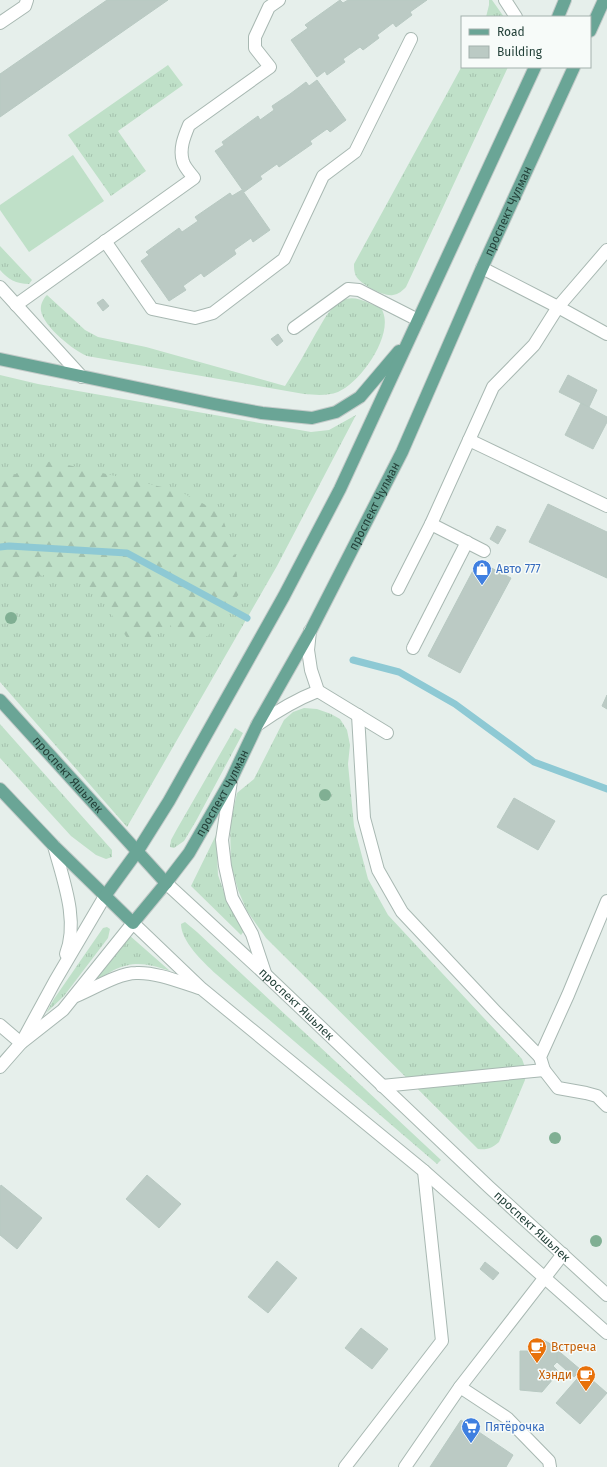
<svg xmlns="http://www.w3.org/2000/svg" width="607" height="1467" viewBox="0 0 607 1467" font-family="'Fira Sans',sans-serif">
  <style>
    .grass { fill: url(#grass-tufts) }
    .forest { fill: url(#forest-firs) }
    .pitch { fill: #bfe0c8 }
    .lines { fill: none; stroke-linecap: round; stroke-linejoin: round }
    .stream { stroke: #8ec9d4; stroke-width: 7 }
    .building { fill: #bbcac4; stroke: #b8c9c2 }
    .minor-casing { stroke: #a8b8b2; stroke-width: 14 }
    .major-casing { stroke: #c2cac8; stroke-width: 14 }
    .minor { stroke: #fff; stroke-width: 12 }
    .major { stroke: #6aa596; stroke-width: 12 }
    .tree { fill: #80af93 }
    .labels { text-anchor: middle; stroke-width: 3; stroke-linejoin: round; paint-order: stroke }
    .street-label { font-size: 12px; fill: #24423a; stroke: #f7fbf9 }
    .shop-label { font-size: 12px; fill: #366cbe; stroke: #f7fbf9; text-anchor: start }
    .food-label { font-size: 12px; fill: #c56008; stroke: #f7fbf9; text-anchor: start }
  </style>
  <defs>
    <pattern id="grass-tufts" width="24" height="20" patternUnits="userSpaceOnUse"><rect width="24" height="20" fill="#bfe0c8"/><path d="M3 7l-1-3M5 7V3M7 7l1-3M15 17l-1-3M17 17v-4M19 17l1-3" fill="none" stroke="#a4c1ad"/></pattern>
    <pattern id="forest-firs" width="22" height="20" patternUnits="userSpaceOnUse"><rect width="22" height="20" fill="#bfe0c8"/><path d="M5 1l3.5 6h-7zM16 11l3.5 6h-7z" fill="#a4c1ad"/></pattern>
  </defs>
  <rect width="100%" height="100%" fill="#e6efeb"/>
  <path class="grass" d="M489,0h3l12,17h-18l3,-12z
    M168,65l15,20 -65,46 28,40 -35,25 -43,-61z
    M462,66v1h46l-102,220c-4,4 -7,7 -13,8 -9,2 -33,-11 -37,-19 -2,-4 -2,-8 -2,-12z
    M0,246l32,34 -3,4c-13,0 -21,-5 -29,-14z
    M47,295l38,35 13,7 48,10 139,39c11,-17 21,-35 31,-53 4,-6 8,-15 13,-21 14,-16 23,-17 42,-8 4,2 11,3 12,8 10,25 -23,71 -45,80 -11,4 -22,3 -34,2l-217,-38c-14,-6 -43,-29 -46,-45 -1,-6 2,-12 6,-16z
    M0,375l38,9 273,48 18,-2 27,-15 -79,151 -150,261 -127,-145z
    M304,708l13,1 14,5 9,5 7,11 3,15 -2,19 6,62 14,53 20,36 134,144 4,11 -1,10 -26,62c-7,6 -11,8 -21,7l-212,-211 -19,-27 -9,-21 -7,-26 -1,-39 7,-32 17,-14 30,-59 9,-8z
    M0,724l112,126v7l-6,2 -10,-4 -25,-19 -71,-78z
    M235,728l8,5 -47,88 -12,20 -10,7 -4,-1 1,-7 6,-11z
    M216,835l2,40 10,29 16,27 -3,4 -50,-49z
    M185,922l12,10 244,228 -4,4 -221,-190c-13,-12 -35,-33 -35,-50z
    M107,927l3,2 -2,9 -44,58 -18,17 8,-14 49,-71z
    M129,935l41,36c-21,-7 -35,-11 -56,-1 -6,3 -12,8 -20,9z"/>
  <path class="forest" d="M51,461l128,30 42,22 14,43 4,38 -31,42 -26,3 -12,-14 -22,14 -21,-1 -24,-37 -21,-18 -38,-8 -31,8 -13,-3v-102l13,-3z"/>
  <path class="pitch" d="M73,155l31,46 -75,51 -29,-42v-5z"/>
  <g class="lines">
    <path class="stream" d="M0,547l9,-1 118,7 120,65
      M353,660l46,12 56,32 79,58 73,27"/>
  </g>
  <path class="building" d="M107,0h61l-168,117v-43z
    M340,0l3,3 5,-3h79l-17,12 2,3 -16,12 -3,-4 -16,12 2,3 -16,12 -3,-3 -17,12 2,3 -18,13 -2,-4 -8,6 -26,-37 17,-12 -3,-3z
    M317,80l29,40 -16,12 -3,-3 -17,12 2,3 -33,23 -2,-3 -17,12 2,3 -18,13 -29,-41 9,-6 -2,-3 36,-26 2,4 14,-10 -2,-4 18,-12 16,-12 3,4z
    M242,190l28,40 -17,12 -2,-4 -17,12 2,4 -32,23 -3,-4 -18,13 3,4 -17,11 -28,-40 8,-6 -3,-3 33,-24 3,4 16,-11 -3,-4 35,-24 2,3z
    M103,299l6,7 -6,5 -6,-8z
    M278,334l5,7 -6,5 -6,-7z
    M568,375l29,15 -8,17 -30,-15z
    M581,403l26,14v5l-14,27 -28,-14z
    M548,504l59,28v46l-78,-36z
    M497,526l9,4 -8,14 -8,-5z
    M478,561l33,17 -51,95 -32,-17z
    M607,695v14l-5,-3z
    M514,798l41,23 -17,29 -41,-23z
    M147,1175l34,29 -22,24 -33,-29z
    M1,1185l41,33 -25,31 -17,-14v-48z
    M277,1261l20,17 -29,35 -20,-16z
    M485,1262l14,11 -6,7 -13,-11z
    M361,1328l27,21 -16,20 -27,-21z
    M541,1339l8,4 2,4v5h6v10l-4,4 6,6 -17,20 -22,-2v-39h10l1,-7 4,-4z
    M549,1343l32,27 -7,7 -17,-15v-10h-6v-5z
    M583,1372l24,21 -27,31 -24,-21z
    M461,1420l52,35 -7,12h-76z"/>
  <g class="lines">
    <defs>
      <g id="minor">
        <path d="M505,0l11,17"/>
        <path d="M0,23l25,-17 2,-6"/>
        <path d="M105,241l47,68 43,9 18,-5 71,-54 39,-83 32,-24 56,-113"/>
        <path d="M482,268l76,39 49,27"/>
        <path d="M0,287l82,90"/>
        <path d="M16,305l178,-127c-3,-4 -9,-10 -11,-16 -4,-13 1,-25 6,-37l81,-58 -15,-19v-11l14,-30 10,-7"/>
        <path d="M294,328l54,-39 11,1 59,30"/>
        <path d="M469,440l138,66"/>
        <path d="M431,524l53,27"/>
        <path d="M398,589l33,-65 62,-137 41,-42 24,-38 49,-57"/>
        <path d="M310,631l-2,19 3,20 7,21 69,42"/>
        <path d="M413,648l54,-106"/>
        <path d="M358,715l6,103 14,52 24,42 93,99 45,46"/>
        <path d="M257,725c20,-14 38,-25 61,-34"/>
        <path d="M231,781l-9,59 3,26 7,32 20,36 13,39"/>
        <path d="M54,846c9,34 25,74 12,108"/>
        <path id="s1" d="M166,883l100,92 223,212 118,108"/>
        <path d="M607,901l-39,94 -28,62 4,13 14,18 28,5 11,3 10,10"/>
        <path d="M76,996c17,-7 43,-23 60,-23 20,-1 44,9 63,15"/>
        <path d="M0,1025l21,18"/>
        <path d="M24,1038l31,-57 50,-85"/>
        <path d="M0,1067l21,-24 42,-33 70,-87 69,66 222,182 183,162"/>
        <path d="M382,1086l162,-16"/>
        <path d="M460,1387l47,31 42,43 1,6"/>
        <path d="M345,1467l97,-126 -18,-170"/>
        <path d="M405,1467l55,-80 103,-133"/>
      </g>
      <g id="major">
        <path d="M558,17l7,-17"/>
        <path d="M590,31l14,-31"/>
        <path d="M0,359l214,45 48,9 50,5 24,-6 24,-15 39,-46"/>
        <path id="s2" d="M0,700l166,183"/>
        <path id="s3" d="M0,789l54,57 79,77 33,-40 23,-30 42,-73 26,-55 54,-95 91,-178 80,-184 92,-201"/>
        <path d="M105,896l32,-44 32,-51 115,-205 56,-107 195,-422"/>
      </g>
    </defs>
    <use href="#minor" class="minor-casing"/>
    <use href="#major" class="major-casing"/>
    <use href="#minor" class="minor"/>
    <use href="#major" class="major"/>
  </g>
  <g class="tree">
    <circle cx="11" cy="618" r="6"/>
    <circle cx="325" cy="795" r="6"/>
    <circle cx="555" cy="1138" r="6"/>
    <circle cx="596" cy="1241" r="6"/>
  </g>
  <defs>
    <symbol id="shop-pin" viewBox="-11 -11 22 30"><path d="M0 17L-7.5 6A9.5 9.5 0 1 1 7.5 6Z" fill="#3f7fe0" stroke="#f7fbf9"/><path d="M-5-2.5h2.3a2.7 3.5 0 0 1 5.4 0H5L5.5 6h-11ZM-1.5-2.5h3a1.5 2.3 0 0 0-3 0Z" fill="#fff"/></symbol>
    <symbol id="cafe-pin" viewBox="-11 -11 22 30"><path d="M0 17L-7.5 6A9.5 9.5 0 1 1 7.5 6Z" fill="#e8710a" stroke="#f7fbf9"/><path d="M-5.5-4.5H6V0H3Q3 3.5 0 3.5H-2.5Q-5.5 3.5-5.5 0ZM3-3.2v2h1.7v-2ZM-6 4.5H4V6H-6Z" fill="#fff"/></symbol>
    <symbol id="supermarket-pin" viewBox="-11 -11 22 30"><path d="M0 17L-7.5 6A9.5 9.5 0 1 1 7.5 6Z" fill="#3f7fe0" stroke="#f7fbf9"/><path d="M-6-5.5h2.5l.6 2H6L4.5 2H-2.5L-4.4-4H-6ZM-1.5 3.2a1.3 1.3 0 1 0 .1 0ZM3 3.2a1.3 1.3 0 1 0 .1 0Z" fill="#fff"/></symbol>
  </defs>
  <g fill-rule="evenodd">
    <use href="#shop-pin" x="471" y="558" width="22" height="30"/>
    <use href="#cafe-pin" x="526" y="1336" width="22" height="30"/>
    <use href="#cafe-pin" x="575" y="1364" width="22" height="30"/>
    <use href="#supermarket-pin" x="460" y="1416" width="22" height="30"/>
  </g>
  <g class="labels">
    <g class="street-label">
      <text dy="4" stroke="none"><textPath href="#s3" startOffset="996">проспект Чулман</textPath></text>
      <text dy="4" stroke="none"><textPath href="#s3" startOffset="672">проспект Чулман</textPath></text>
      <text dy="4" stroke="none"><textPath href="#s2" startOffset="101">проспект Яшьлек</textPath></text>
      <text dy="4" stroke="none"><textPath href="#s3" startOffset="347">проспект Чулман</textPath></text>
      <text dy="4" stroke="none"><textPath href="#s1" startOffset="178">проспект Яшьлек</textPath></text>
      <text dy="4" stroke="none"><textPath href="#s1" startOffset="502">проспект Яшьлек</textPath></text>
    </g>
    <g class="shop-label">
      <text x="496" y="573">Авто 777</text>
      <text x="485" y="1431">Пятёрочка</text>
    </g>
    <g class="food-label">
      <text x="551" y="1351">Встреча</text>
      <text x="572" y="1379" text-anchor="end">Хэнди</text>
    </g>
  </g>
  <rect x="461" y="16" width="130" height="52" fill="#f7fbf9" stroke="#a3b1ad"/>
  <rect x="469" y="29" width="20" height="6" fill="#6aa596" stroke="#a3b1ad"/>
  <text x="497" y="36" font-size="12" fill="#24423a">Road</text>
  <rect x="469" y="46" width="20" height="12" fill="#bbcac4" stroke="#a3b1ad"/>
  <text x="497" y="56" font-size="12" fill="#24423a">Building</text>
</svg>
